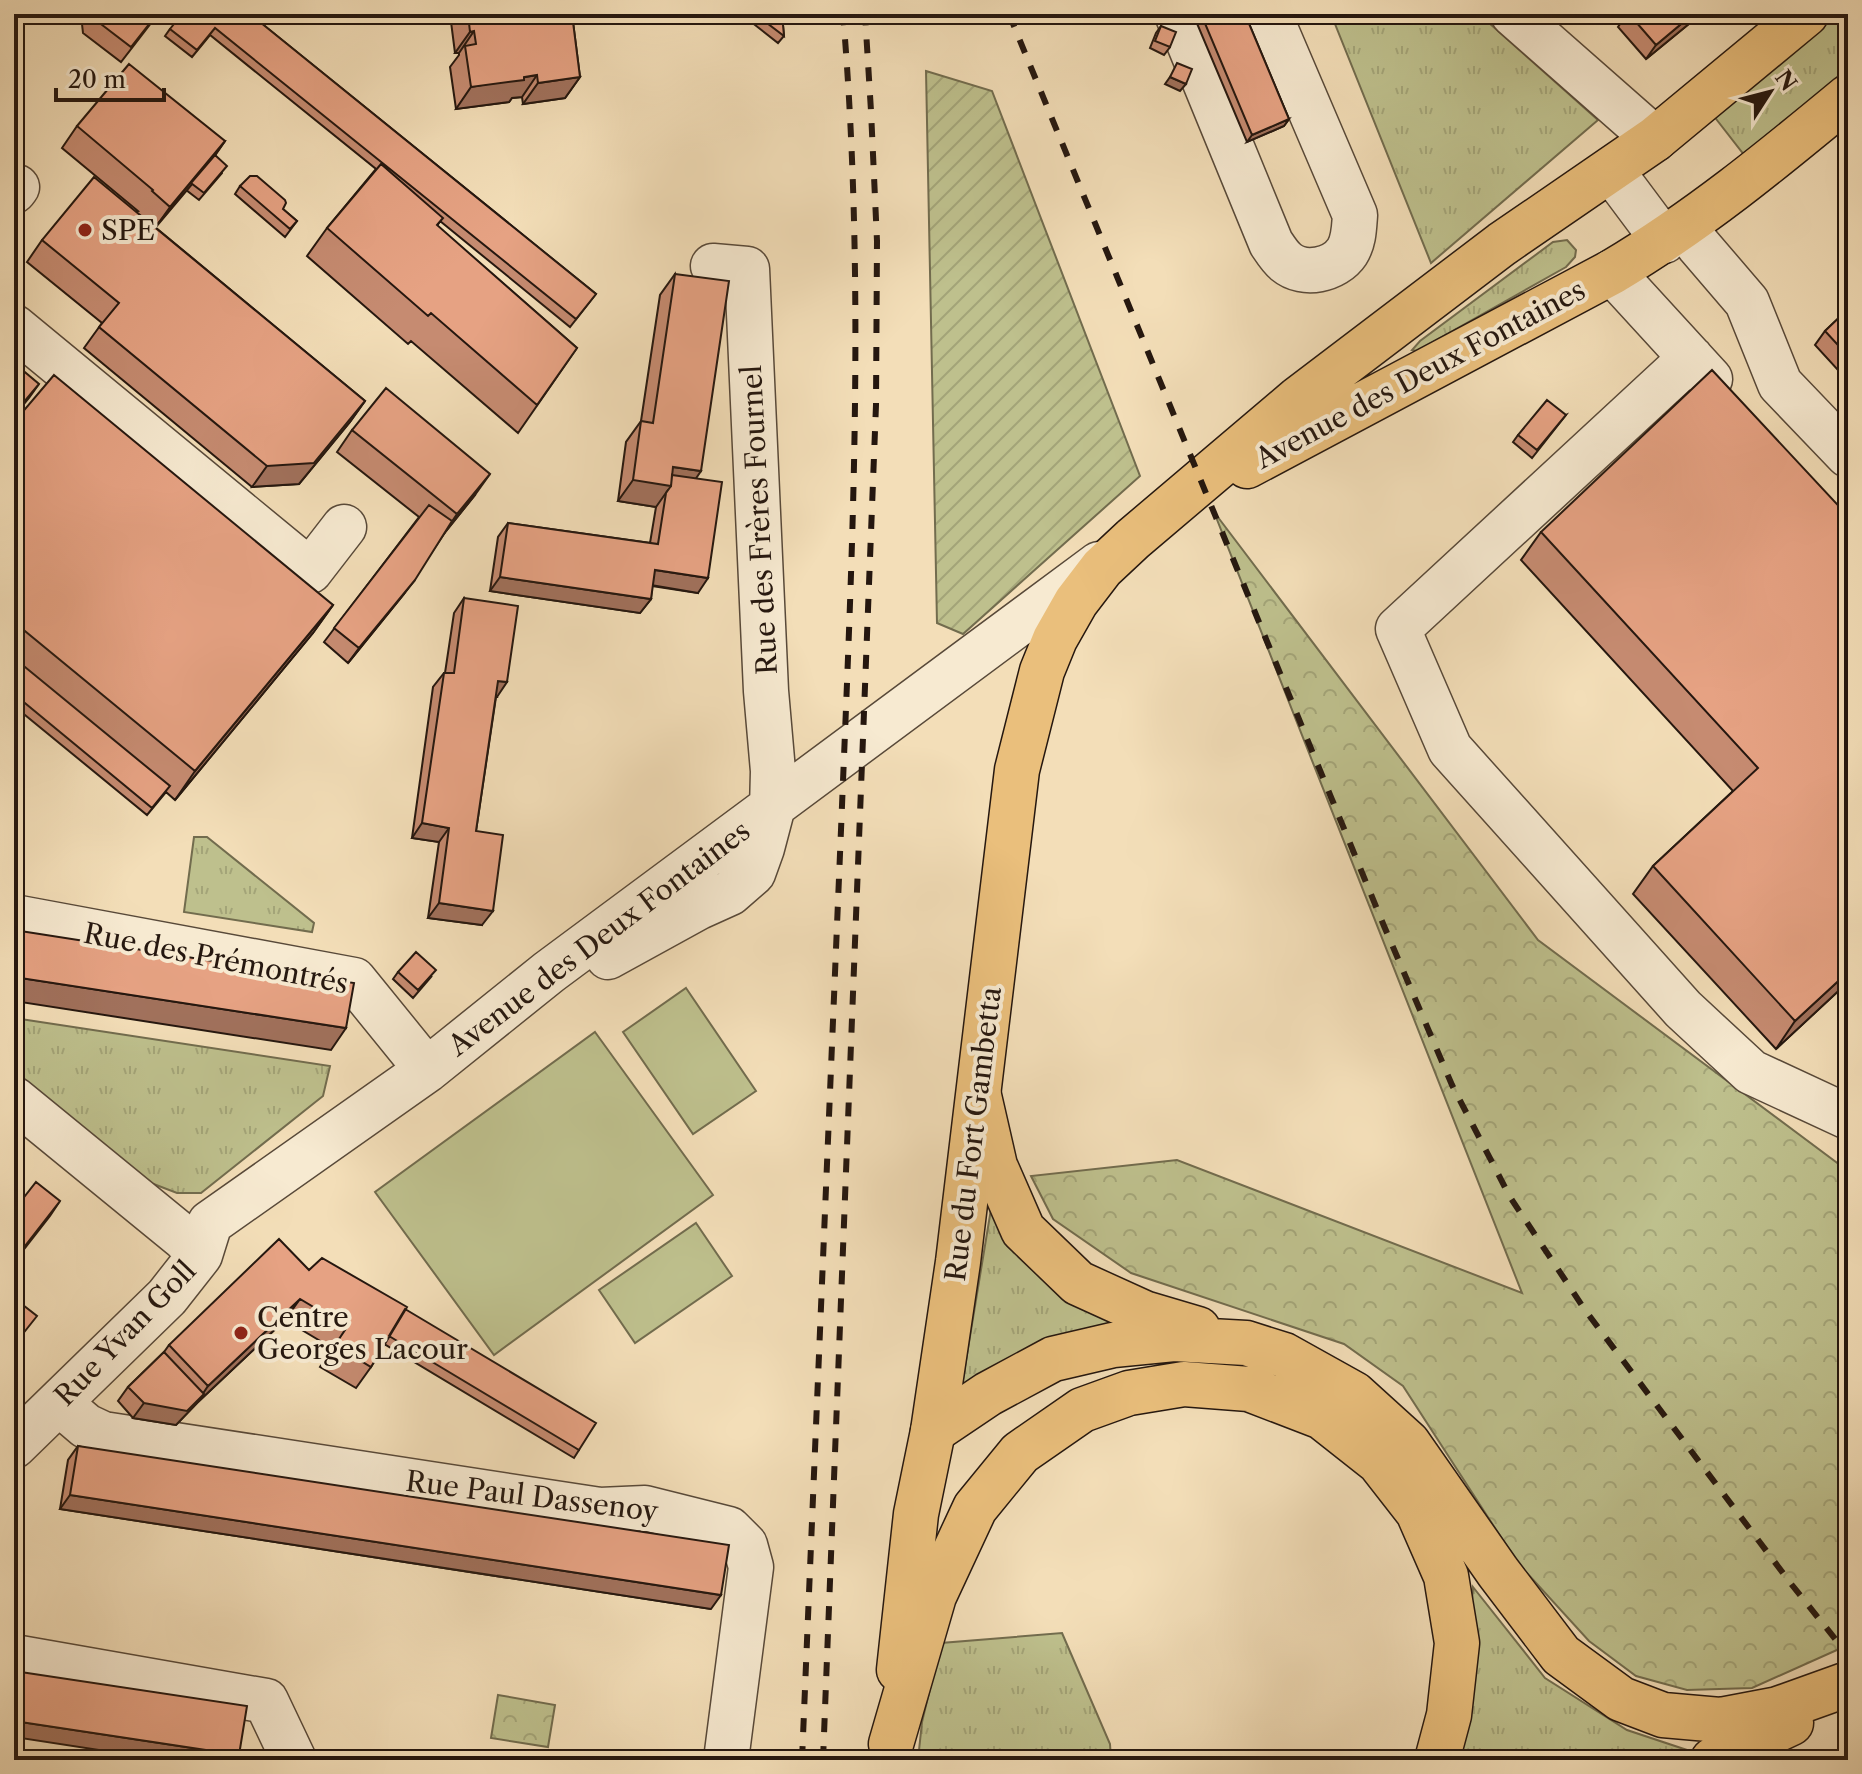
<svg xmlns="http://www.w3.org/2000/svg" width="1862" height="1774" viewBox="0 0 1862 1774" font-family="'Libre Caslon Text',serif">
  <style>
    .grass { fill: url(#grass-tufts); stroke: #726c4e; stroke-width: 2 }
    .forest { fill: url(#forest-crowns); stroke: #726c4e; stroke-width: 2 }
    .garden { fill: url(#garden-furrows); stroke: #726c4e; stroke-width: 2 }
    .pitch { fill: #bec08d; stroke: #726c4e; stroke-width: 2 }
    .lines { fill: none; stroke-linecap: round; stroke-linejoin: round }
    .minor-casing { stroke: #584939; stroke-width: 47 }
    .major-casing { stroke: #25170f; stroke-width: 47 }
    .highway-casing { stroke: #25170f; stroke-width: 47 }
    .minor { stroke: #f7ead1; stroke-width: 44 }
    .major { stroke: #eabf7c; stroke-width: 44 }
    .highway { stroke: #eabf7c; stroke-width: 44 }
    .rail { stroke: #25170f; stroke-width: 6; stroke-dasharray: 14 14; stroke-linecap: butt }
    .wall { fill: #c68b71; stroke: #25170f; stroke-width: 2 }
    .shaded-wall { fill: #a1715c; stroke: #25170f; stroke-width: 2 }
    .building { fill: #e6a283; stroke: #25170f; stroke-width: 2 }
    .poi-dot { fill: #8f2418; stroke: #f7ead1; stroke-width: 3 }
    .labels { text-anchor: middle; stroke-width: 8; stroke-linejoin: round; paint-order: stroke }
    .poi-label { font-size: 28px; fill: #25170f; stroke: #f7ead1; text-anchor: start }
    .street-label { font-size: 28px; fill: #25170f; stroke: #f7ead1 }
  </style>
  <defs>
    <pattern id="grass-tufts" width="24" height="20" patternUnits="userSpaceOnUse" patternTransform="scale(2)"><rect width="24" height="20" fill="#bec08d"/><path d="M3 7l-1-3M5 7V3M7 7l1-3M15 17l-1-3M17 17v-4M19 17l1-3" fill="none" stroke="#a3a478"/></pattern>
    <pattern id="forest-crowns" width="20" height="18" patternUnits="userSpaceOnUse" patternTransform="scale(2)"><rect width="20" height="18" fill="#bec08d"/><path d="M2 6a3 3 0 1 1 6 0M12 15a3 3 0 1 1 6 0" fill="none" stroke="#a3a478"/></pattern>
    <pattern id="garden-furrows" width="10" height="10" patternUnits="userSpaceOnUse" patternTransform="scale(2)"><rect width="10" height="10" fill="#bec08d"/><path d="M-1 1l2-2M0 10L10 0M9 11l2-2" fill="none" stroke="#a3a478"/></pattern>
  </defs>
  <rect width="100%" height="100%" fill="#f3deb8"/>
  <filter id="stains"><feTurbulence type="fractalNoise" baseFrequency=".0025" numOctaves="4"/><feColorMatrix values="0 0 0 0 .2 0 0 0 0 .09 0 0 0 0 .02 0 0 0 .5 -.17"/></filter>
  <radialGradient id="worn" r=".72"><stop offset=".6" stop-color="#630" stop-opacity="0"/><stop offset="1" stop-color="#630" stop-opacity=".3"/></radialGradient>
  <path class="grass" d="M1331,14h148l119,106 -167,143z
    M1836,14h12v57l-103,85 -32,-41z
    M1567,240l9,10 -1,7 -9,10 -149,84 -5,-1 8,-9 133,-99z
    M194,837h13l107,86 -2,9 -128,-20z
    M14,1018l316,48 -7,30 -122,97h-24l-26,-10 -137,-110z
    M991,1209l45,64 92,53 -167,65z
    M1473,1587l72,91 82,52 60,20 -21,10h-210l5,-10z
    M1062,1633l48,111 1,16h-193l4,-38 19,-79z"/>
  <path class="forest" d="M1214,512l324,428 310,231v474l-96,43 -65,2 -51,-14 -47,-35 -72,-79 -114,-176 -59,-42 -213,-71 -78,-54 -22,-43 146,-16 345,133z
    M498,1695l57,10 -7,42 -57,-9z"/>
  <path class="garden" d="M926,71l66,20 148,385 -177,158 -26,-11z"/>
  <path class="pitch" d="M686,988l70,103 -63,43 -70,-102z
    M595,1032l118,163 -219,160 -119,-163z
    M696,1223l36,53 -97,67 -36,-53z"/>
  <g class="lines">
    <defs>
      <path id="minor" d="M1177,14l94,229c4,6 9,14 15,19 18,15 49,8 61,-10 7,-11 7,-24 8,-37l-86,-201
        M1513,14l142,125
        M1611,170l53,71
        M14,191l3,-4
        M1685,227l14,19 48,56 33,82 68,71
        M1612,272l98,107
        M14,327l296,244 34,-44
        M1691,358l-293,271 52,120 233,260 68,63 97,45
        M14,917l340,63 73,90
        M608,957l91,-50 31,-14 23,-20 9,-25 10,-38 1,-39 -7,-80 -19,-422 -34,-3
        M14,1099l170,139 16,17 -33,42 -153,149
        M200,1255l10,-32 217,-153 122,-98 550,-408
        M59,1403l27,23 17,8 497,76 45,-2 84,21 16,16 6,22 -25,193
        M14,1657l252,44 28,59"/>
      <path id="major" d="M1247,466l365,-194c86,-51 160,-112 236,-175
        M899,1670l17,-156 17,-83 25,-169 59,-492 25,-99 13,-32 21,-37 26,-34 31,-29 165,-140 204,-155 153,-105 151,-125"/>
      <path id="highway" d="M979,1096l16,70 28,64 55,53 66,30 54,16
        M933,1431l55,-37 65,-35 60,-14 61,-6 72,4 38,12 70,39 54,49 90,129 63,83 60,44 42,16 57,5 58,-11 70,-25
        M891,1744l43,-148 41,-88 45,-55 62,-43 47,-17 55,-9 65,5 73,28 57,45 39,50 28,64 11,67 -8,72 -12,45
        M1713,1760l78,-37"/>
    </defs>
    <use href="#minor" class="minor-casing"/>
    <use href="#major" class="major-casing"/>
    <use href="#highway" class="highway-casing"/>
    <use href="#minor" class="minor"/>
    <use href="#major" class="major"/>
    <use href="#highway" class="highway"/>
    <path class="rail" d="M1009,14l375,912 68,159 28,54 30,58 75,113 207,275 56,70
      M802,1760c13,-310 26,-620 39,-930 11,-272 25,-544 2,-816
      M823,1760l53,-1355 1,-164 -6,-130 -6,-97"/>
  </g>
  <path class="wall" d="M88,14h70l-37,48 -38,-29 -1,-9z
    M250,14l346,280 -26,33 -130,-106 -3,5 140,122 -59,85 -107,-92 -3,3 -101,-88 20,-28 49,-59 -166,-134 -18,22 -27,-21 5,-7z
    M450,14h122l8,63 -15,21 -42,6 -1,-7 -10,1 -3,4 -53,7 -6,-42 9,-12v-2h-4z
    M741,14h41l2,22 -6,7z
    M1193,14h52l44,105 -5,7 -37,16z
    M1627,14h74l-55,45 -28,-32z
    M1161,26l9,21 -6,8 -14,-7 6,-15z
    M77,126l148,15 -10,14 7,18 -23,27 -13,-10 -31,37 210,174 -15,21 -51,62 -47,3 -168,-139 18,-25 -75,-61 15,-22 96,-29 -76,-63z
    M240,186l43,23 14,12 -12,16 -50,-43z
    M675,274l21,204 2,115 -46,-7 -1,13 -11,14 -150,-22 8,-54 10,-14 142,20 6,-36 -38,-6 8,-59 15,-21 19,-126z
    M1848,309v72l-33,-36 10,-14z
    M1566,415l-34,43 -19,-16 5,-7z
    M14,422l319,183 -20,28 -138,167 -9,-8 -19,23 -133,-109z
    M352,430l123,65 -29,36 -42,63 -56,69 -24,-21 95,-125 -82,-65z
    M1848,516v466l-72,67 -143,-155 20,-28 80,-75 -212,-231 20,-28z
    M464,598l33,99h-1l-20,134 6,94 -54,-7 11,-76 -27,-4 21,-151 11,-14h1l9,-60z
    M398,972l33,5 -18,21 -20,-19z
    M309,1270l96,39 174,141 -5,8 -190,-114 -13,23 -15,21 -36,-21 12,-19 -47,-28 -88,83 -21,22 -43,-7 -15,-17 10,-14 36,-35 5,-7z
    M78,1446l633,163 -651,-100 8,-49z"/>
  <path class="shaded-wall" d="M1693,14h8l-55,45 10,-14z
    M474,31l-15,22h-4l15,-21z
    M537,75l-15,22 -10,1 -3,4 -53,7 15,-22z
    M580,77l-15,21 -42,6 15,-21z
    M1170,77l16,7 -6,7 -15,-7z
    M1289,119l-5,7 -37,16 5,-7z
    M225,141l-15,22 -55,65 15,-21z
    M39,384l-10,14 -15,18v-2z
    M365,401l-15,21 -51,62 -47,3 15,-21z
    M673,467l28,4 -15,22 -18,-3 -12,17 -38,-6 15,-21z
    M490,474l-15,21 -33,41 15,-22z
    M655,570l53,8 -10,15 -53,-9z
    M500,577l151,22 -11,14 -150,-22z
    M415,580l-11,14 -56,69 11,-15z
    M333,605l-20,28 -138,167 20,-29z
    M498,681l9,1 -10,15 -9,-2z
    M422,823l27,5 -10,14 -27,-4z
    M439,903l54,8 -11,14 -54,-7z
    M1848,972v10l-72,67 19,-28z
    M14,977l332,51 -15,22 -317,-49z
    M60,1201l-10,15 -36,46v-2z
    M300,1299l-15,21 -88,83 -21,22 -43,-7 11,-15 56,-5 8,-12z
    M70,1495l651,100 -10,14 -651,-100z
    M14,1721l225,34 -3,5h-72l-150,-23z"/>
  <path class="building" d="M92,14h65l-26,33 -38,-29z
    M182,14h68l346,280 -20,25 -361,-291 -18,22 -27,-21z
    M468,14h104l8,63 -42,6 -1,-8 -13,2v3l-53,7 -6,-41 11,-2 -2,-13 -4,1z
    M755,14h27l2,22z
    M1201,14h44l44,105 -37,16z
    M1629,14h64l-37,31z
    M1161,26l15,6 -6,15 -15,-6z
    M1177,63l15,6 -6,15 -16,-7z
    M129,64l96,77 -55,66 -18,-16 1,-1 -76,-64z
    M215,155l12,11 -23,27 -13,-10z
    M381,164l62,54 -6,7 140,123 -40,57 -106,-92 -3,3 -101,-88z
    M250,176h7l28,24 1,3 -3,6 14,12 -7,8 -50,-43z
    M94,177l271,224 -51,62 -47,3 -168,-139 20,-24 -77,-63z
    M675,274l54,7 -28,190 -28,-4 -2,19 -38,-6 8,-59 12,2z
    M1848,309v47l-23,-25z
    M14,363l25,21 -25,30z
    M1712,370l136,146v456l-53,49 -142,-155 105,-98 -217,-236z
    M54,375l279,230 -138,166 -181,-149v-200z
    M386,388l104,86 -33,40 -105,-84z
    M1547,400l19,15 -29,35 -19,-15z
    M672,475l50,7 -14,96 -53,-8 -4,29 -151,-22 8,-54 150,21 8,-51 5,-7z
    M429,505l23,16 -37,59 -56,68 -25,-20z
    M464,598l54,8 -11,76 -9,-1 -22,150 27,4 -10,76 -54,-8 10,-75 -27,-5 22,-150h10z
    M14,658l156,128 -18,22 -138,-114z
    M14,930l340,53 -8,45 -332,-51z
    M416,952l20,18 -18,20 -20,-18z
    M36,1182l24,19 -46,59v-50z
    M279,1239l30,31 13,-12 85,49 -36,60 -36,-22 12,-18 -47,-28 -92,87 -39,-41z
    M14,1298l23,18 -23,29z
    M405,1309l191,114 -17,27 -190,-114z
    M164,1352l40,42 -17,17 -43,-8 -16,-16z
    M78,1446l651,99 -8,50 -651,-100z
    M14,1671l233,35 -8,49 -225,-34z"/>
  <g class="poi-dot">
    <circle cx="85" cy="230" r="8"/>
    <circle cx="241" cy="1333" r="8"/>
  </g>
  <g class="labels">
    <g class="poi-label">
      <text x="101" y="240">SPE</text>
      <text x="257" y="1327">Centre<tspan x="257" dy="32">Georges Lacour</tspan></text>
    </g>
    <g class="street-label">
      <text transform="translate(1420 374) rotate(-28)" y="10">Avenue des Deux Fontaines</text>
      <text transform="translate(759 520) rotate(-93)" y="10">Rue des Frères Fournel</text>
      <text transform="translate(599 938) rotate(-37)" y="10">Avenue des Deux Fontaines</text>
      <text transform="translate(216 958) rotate(11)" y="10">Rue des Prémontrés</text>
      <text transform="translate(973 1134) rotate(-83)" y="10">Rue du Fort Gambetta</text>
      <text transform="translate(125 1333) rotate(-46)" y="10">Rue Yvan Goll</text>
      <text transform="translate(532 1496) rotate(7)" y="10">Rue Paul Dassenoy</text>
    </g>
  </g>
  <rect width="1862" height="1774" fill="none" stroke="#f3deb8" stroke-width="48"/>
  <rect x="16" y="16" width="1830" height="1742" fill="none" stroke="#25170f" stroke-width="4"/>
  <rect x="24" y="24" width="1814" height="1726" fill="none" stroke="#25170f" stroke-width="2"/>
  <g transform="translate(1770 92) rotate(54)" stroke="#f7ead1" stroke-width="6" paint-order="stroke">
  <path d="M0-6L14 30L0 20L-14 30Z" fill="#25170f"/>
  <text y="-12" font-size="22" font-weight="bold" text-anchor="middle" fill="#25170f">N</text>
  </g>
  <path d="M56 88v12h108v-12" fill="none" stroke="#25170f" stroke-width="4"/>
  <text x="68" y="88" font-size="24" fill="#25170f" stroke="#f7ead1" stroke-width="6" paint-order="stroke">20 m</text>
  <rect width="100%" height="100%" filter="url(#stains)"/>
  <rect width="100%" height="100%" fill="url(#worn)"/>
</svg>
